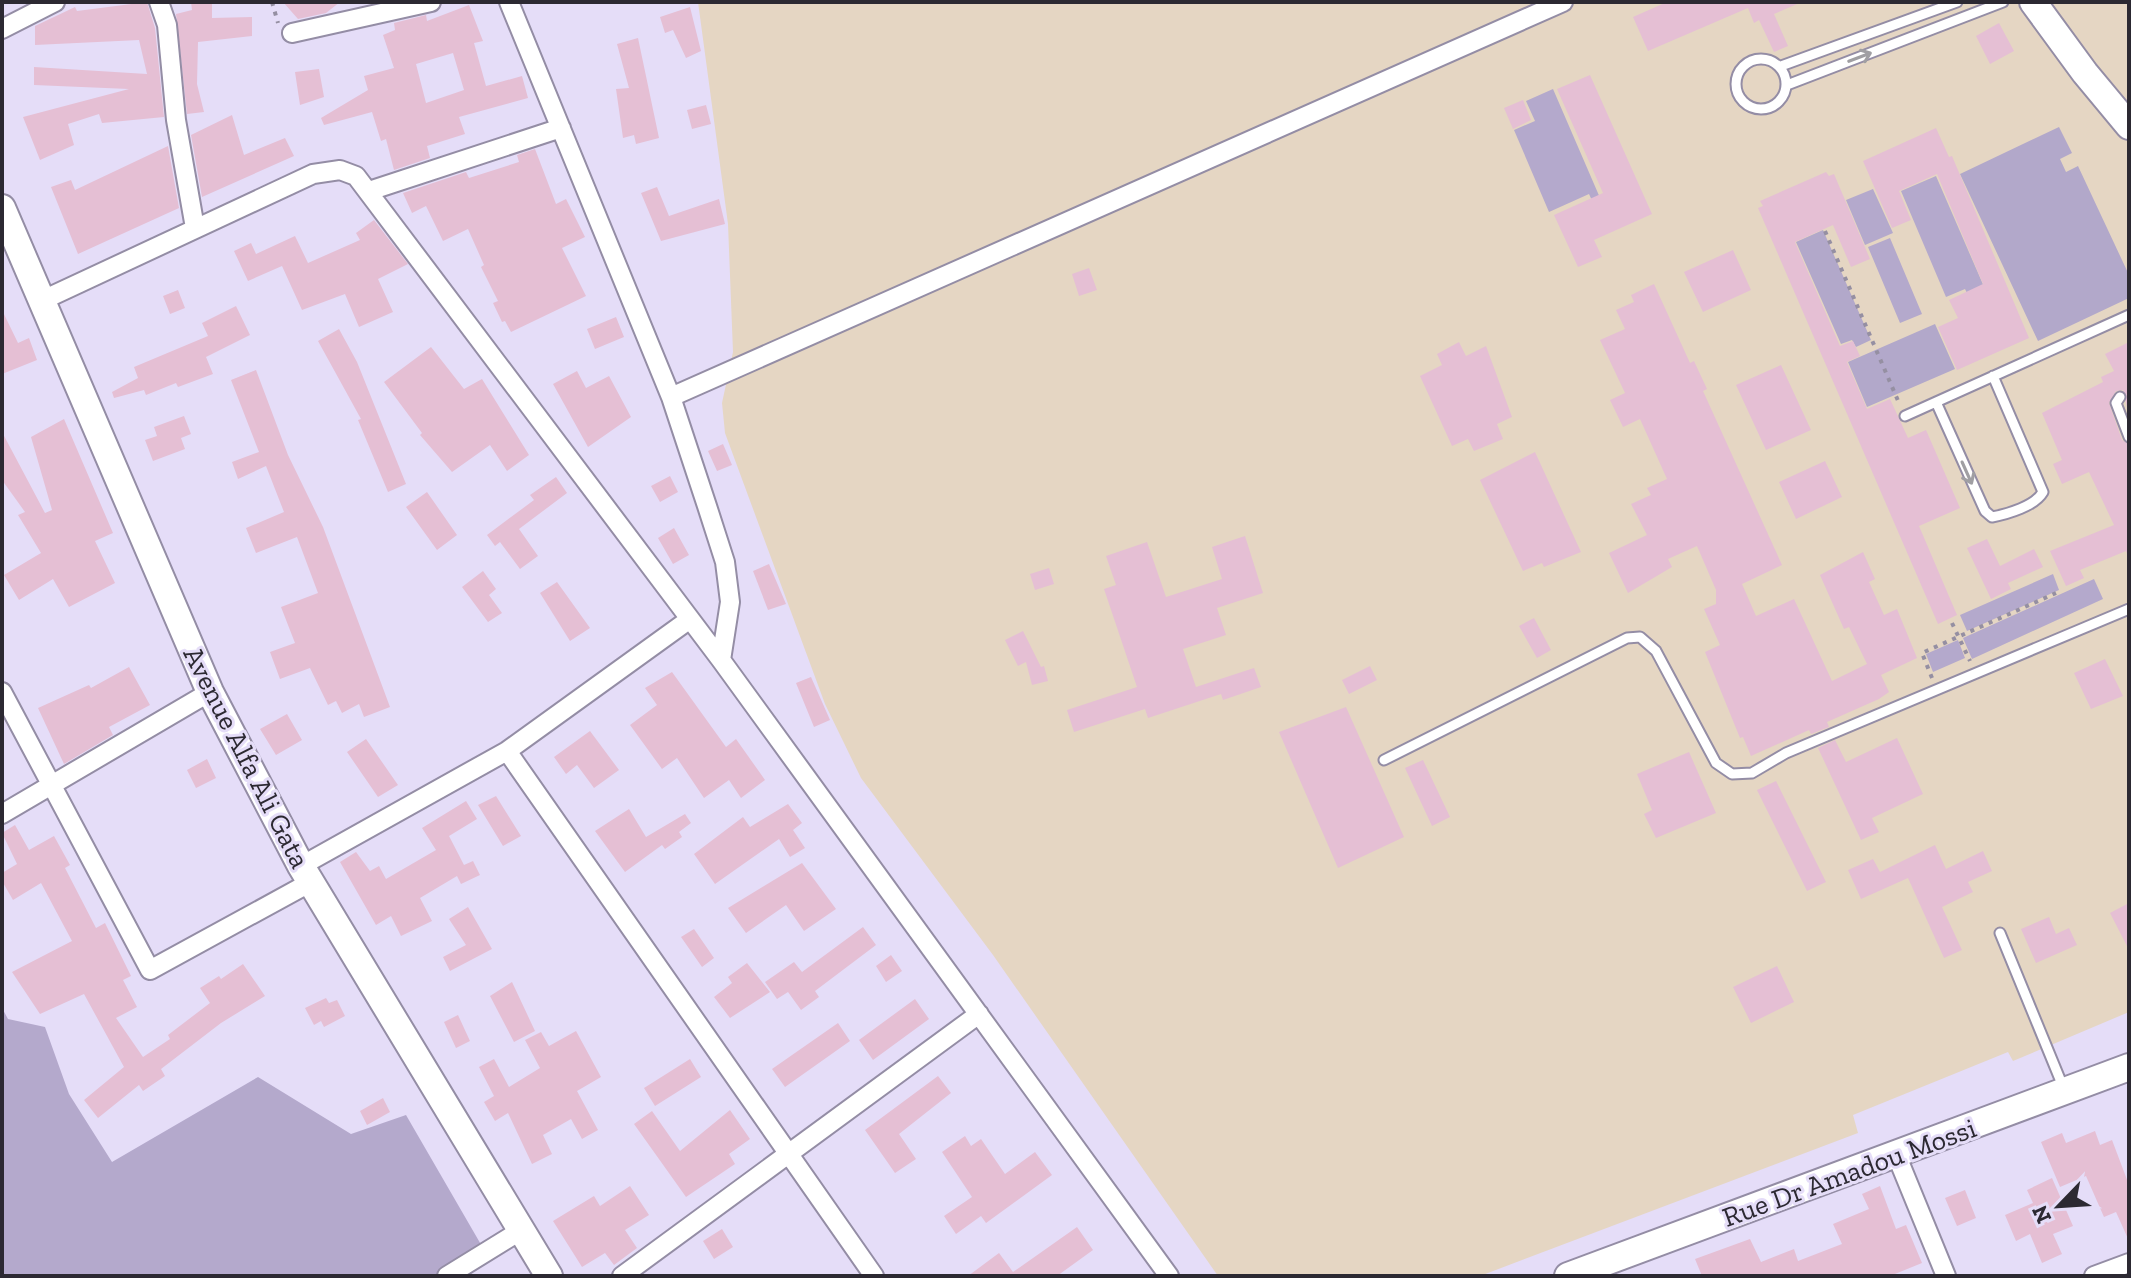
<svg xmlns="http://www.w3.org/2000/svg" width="2131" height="1278" viewBox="0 0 2131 1278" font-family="'Zilla Slab',serif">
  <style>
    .education { fill: #e5d6c3 }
    .green { fill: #b4a9cc }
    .forest { fill: #b2a8ca }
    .building { fill: #e5bfd4; fill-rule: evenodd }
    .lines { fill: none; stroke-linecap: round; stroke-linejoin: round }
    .lane-casing { stroke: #948da5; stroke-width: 13 }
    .street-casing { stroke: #948da5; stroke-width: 22 }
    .secondary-casing { stroke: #948da5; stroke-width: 30 }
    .path { stroke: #958fa2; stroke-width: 4; stroke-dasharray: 4 6; stroke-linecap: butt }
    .lane { stroke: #fff; stroke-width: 9 }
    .street { stroke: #fff; stroke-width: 18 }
    .secondary { stroke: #fff; stroke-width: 26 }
    .oneway { stroke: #a09fa3 }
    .labels { text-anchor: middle; stroke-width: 6; stroke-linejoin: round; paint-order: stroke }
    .street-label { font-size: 28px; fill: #2c2932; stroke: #e5ddf8 }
  </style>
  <rect width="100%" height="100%" fill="#e5ddf8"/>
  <path class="education" d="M698,2h1431v1010l-116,49 -5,-9 -155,63 5,18 -378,143h-262l-225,-321 -132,-177 -36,-74 -100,-271 -3,-30 11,-51 -5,-128z"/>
  <path class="green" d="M1553,89l57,132 -10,-3 -11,-24 -40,18 -35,-82 21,-9 -9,-20z
    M1936,176l52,120 -16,7 -7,-14 -19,8 -45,-106z
    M1873,189l20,44 -28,12 -19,-45z
    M1890,238l32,76 -22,9 -32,-76z
    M2053,574l6,16 -92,41 -7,-16z
    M2094,579l9,20 -131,60 -9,-21z
    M1958,640l7,18 -32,14 -7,-18z
    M2,1008l6,11 37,8 24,67 43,68 146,-85 93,57 55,-19 77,133 -41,28h-440z"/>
  <path class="forest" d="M2059,127l13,26 -12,6 6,13 12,-6 51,109v23l-91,43 -78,-167z
    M1823,230l48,110 -15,7 -4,-7 -11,4 -45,-102z
    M1935,324l20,45 -88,38 -19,-45z"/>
  <path class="building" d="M147,2l8,26 9,89 -62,6 -3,-9 -31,10 6,21 -34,15 -17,-43 106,-28 -95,-4v-18l113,7 -8,-34 -104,5v-19l40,-19 2,4z
    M191,2h21v16l40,-1v19l-54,6 -1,42 7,28 -17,2 -11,-100 16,-4z
    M283,2h57l-14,11 -28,6z
    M1667,2h135l-28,12 14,32 -14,6 -15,-32 -5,3 -6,-15 -100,43 -15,-34z
    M469,5l14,36 -9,2 12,43 36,-10 6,22 -69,19 6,17 -38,12 3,12 -36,12 -8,-31 -5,2 -9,-29 -48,13 -3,-7 47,-28 -4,-14 30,-8 -11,-33 12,-5 -1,-7 32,-8 1,6zM453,53l11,37 -38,13 -10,-39z
    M690,7l11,44 -15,7 -13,-28 -8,3 -5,-16z
    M1999,23l15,28 -24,13 -14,-28z
    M638,38l21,100 -23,6 -2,-9 -11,3 -7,-49 13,-1 -12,-44z
    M319,69l5,28 -24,8 -5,-33z
    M1590,75l62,139 -58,26 8,17 -24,10 -24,-52 49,-22 -46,-104z
    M1523,100l8,20 -18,9 -9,-21z
    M706,105l5,19 -19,5 -5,-19z
    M232,115l12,40 41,-17 9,18 -92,41 -11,-62z
    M1936,128l13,29 3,-1 77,182 -72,32 -19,-43 20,-9 -9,-18 34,-16 -46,-110 -38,17 12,29 -19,8 -29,-67z
    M168,146l11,62 -101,46 -27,-67 20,-7 4,10z
    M535,149l21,55 10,-5 19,38 -23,11 24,48 -75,36 -6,-11 -3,1 -9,-19 5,-2 -17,-34 3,-2 -16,-36 -25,12 -17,-35 -14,7 -9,-20 63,-21 3,6 50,-16 -2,-7z
    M1826,172l3,4 5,-2 36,85 -19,8 -18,-42 -38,17 45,104 13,-5 7,15 -13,6 20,47 23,-10 18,39 18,-8 34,78 -41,18 38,89 -19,9 -180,-416 5,-2 -3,-5z
    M657,187l12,29 50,-17 6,25 -64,17 -20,-48z
    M374,220l34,44 -30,15 15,33 -34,15 -14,-33 -43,16 -20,-44 -34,15 -14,-30 17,-8 5,11 39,-18 13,27 52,-23 -4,-7z
    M1733,250l18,40 -48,22 -19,-40z
    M1089,268l8,22 -18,6 -7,-22z
    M1654,284l36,79 4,-2 13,28 -4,2 79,174 -40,19 14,32 38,-17 38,82 35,-17 -18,-37 -5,2 -24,-54 43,-23 12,27 -6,3 15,33 13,-6 20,49 -36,17 8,17 -10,7 -52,23 2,5 -18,7 -2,-4 -58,26 -8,-19 -3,1 -35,-86 15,-7 -16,-36 12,-5v-14l-19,-44 -29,13 4,8 -44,26 -19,-40 38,-18 -16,-31 20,-9 -4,-7 20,-9 -27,-60 -17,8 -13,-27 15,-7 -25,-53 25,-11 -9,-19 18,-8 -3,-7z
    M178,290l7,18 -15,6 -7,-18z
    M236,306l14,29 -44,22 7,17 -35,13 -2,-4 -30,12 -2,-5 -30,8 -2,-6 26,-14 -4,-11 74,-31 -6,-13z
    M2,310l16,33 11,-5 8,22 -35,14z
    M616,317l8,20 -29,12 -8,-20z
    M339,329l18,33 49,122 -18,8 -30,-72 3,-1 -43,-78z
    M1459,342l7,14 20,-10 26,71 -15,7 6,15 -29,12 -6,-12 -16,7 -32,-70 22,-11 -5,-11z
    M2129,342v74l-6,-26 -7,1 -7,12 13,37 7,4v115l-3,-8 -46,19 4,8 -18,8 -16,-35 64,-26 -25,-53 -27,12 -9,-20 9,-4 -20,-47 61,-31 -2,-5 13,-6 -9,-17z
    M431,347l33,42 18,-10 47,76 -22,16 -17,-26 -38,27 -32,-37 2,-2 -38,-51z
    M1781,365l30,65 -45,20 -30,-65z
    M256,370l32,85 35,72 67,180 -26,10 -5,-13 -17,9 -6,-12 -8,4 -18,-37 -30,11 -10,-27 25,-9 -14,-36 37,-14 -21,-56 -41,16 -10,-25 38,-16 -18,-46 -28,13 -6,-17 27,-10 -28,-72z
    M577,371l9,17 23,-12 22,41 -43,30 -35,-63z
    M184,416l7,18 -10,4 4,11 -32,12 -8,-21 12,-4 -3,-9z
    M64,419l49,114 -18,8 20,42 -46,24 -16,-28 -34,21 -15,-25 37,-22 -23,-38 7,-3 -23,-32v-48l43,81 7,-3 -21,-73z
    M723,444l9,21 -15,6 -9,-20z
    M1535,452l46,100 -37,15 -2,-4 -19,8 -43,-91z
    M1825,461l17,36 -46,22 -17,-37z
    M670,476l8,16 -18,10 -9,-16z
    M556,477l11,16 -48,36 19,27 -18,13 -20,-27 -5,4 -8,-11 47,-35 -4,-5z
    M427,492l30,43 -20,15 -31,-43z
    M674,528l15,27 -16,9 -15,-26z
    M1245,536l18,57 -46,15 9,27 -43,14 13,38 58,-19 7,19 -38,13 -2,-6 -73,24 -3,-9 -71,23 -7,-22 70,-23 -33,-98 12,-4 -10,-29 41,-14 19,55 56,-18 -10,-32z
    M1987,539l13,27 34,-17 9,18 -35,16 3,6 -20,10 -24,-51z
    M769,564l17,40 -18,6 -15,-39z
    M1049,568l5,16 -19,6 -5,-16z
    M483,571l13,18 -7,6 13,18 -14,9 -26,-35z
    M557,582l33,46 -20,13 -30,-48z
    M1534,618l17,32 -14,8 -18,-32z
    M1023,631l18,36 3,-1 4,15 -16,4 -6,-23 -8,4 -13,-26z
    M2105,659l18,37 -32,13 -17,-36z
    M1370,666l7,14 -28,14 -7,-14z
    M129,667l21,38 -41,22 4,8 -49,29 -26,-56 51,-23 2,3z
    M672,672l54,75 10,-8 29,41 -24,18 -12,-18 -25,18 -27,-40 -15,11 -32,-44 27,-20 -12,-17z
    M811,677l19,43 -16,7 -18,-44z
    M1346,707l58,130 -66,31 -59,-136z
    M287,714l15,26 -26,15 -16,-26z
    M590,731l29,39 -25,18 -17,-23 -11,9 -12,-17z
    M1897,738l26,56 -51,24 7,14 -18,8 -43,-92 17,-8 11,22z
    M366,739l32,46 -20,12 -31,-45z
    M1689,752l27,61 -60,25 -12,-24 8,-4 -15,-36z
    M207,759l9,19 -20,10 -9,-18z
    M1423,760l27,57 -18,9 -27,-58z
    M1776,781l50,101 -19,9 -50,-101z
    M496,796l25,40 -18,10 -25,-41z
    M466,801l11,18 -28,17 15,29 9,-4 7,14 -19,9 -4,-8 -37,22 12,23 -31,15 -10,-20 -15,9 -36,-63 16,-10 14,19 9,-5 7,13 50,-29 -14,-22z
    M788,804l14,19 -9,7 12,18 -15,9 -11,-18 -64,45 -21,-30 49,-37 7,10z
    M629,809l17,28 39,-23 6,9 -12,9 3,5 -17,12 -3,-4 -37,27 -30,-41z
    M15,825l14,25 25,-14 16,29 -5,3 31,60 9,-5 26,53 -8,4 14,27 -21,11 27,39 27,-18 -2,-4 42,-32 -10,-15 19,-12 2,3 22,-15 22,32 -44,27 -60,46 4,7 -22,15 -4,-6 -41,33 -14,-18 40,-33 -40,-73 -44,20 -28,-42 60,-31 -31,-58 -28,17 -11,-19v-8l15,-9 -15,-31z
    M1935,845l11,24 37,-18 9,20 -24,11 5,10 -31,15 20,43 -18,8 -36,-80 -47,21 -13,-29 25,-11 7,13z
    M802,863l34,46 -32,22 -18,-26 -40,28 -18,-25z
    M2129,903v47l-19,-37z
    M468,907l24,42 -42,22 -7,-14 23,-12 -17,-26z
    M2049,917l7,17 13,-6 8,17 -41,18 -15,-34z
    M863,927l13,18 -61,46 4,6 -18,13 -13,-18 -11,7 -12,-17 29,-20 8,10z
    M694,929l20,29 -12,9 -21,-30z
    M891,955l11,16 -16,11 -10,-16z
    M747,963l23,29 -40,26 -16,-21 18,-14 -4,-6z
    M1777,966l17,36 -43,21 -18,-36z
    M512,982l23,49 -21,11 -24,-46z
    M326,998l3,5 8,-3 8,16 -21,11 -3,-6 -7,4 -9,-17z
    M915,999l14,20 -56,41 -14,-20z
    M458,1015l12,26 -14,7 -12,-26z
    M838,1023l12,18 -65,46 -13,-18z
    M576,1031l25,46 -24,14 21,39 -16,9 -11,-20 -28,16 9,19 -20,10 -24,-51 -13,8 -11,-19 10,-6 -15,-29 15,-8 15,28 31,-19 -15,-28 16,-8 8,14z
    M690,1059l11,18 -46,29 -11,-18z
    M938,1076l13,17 -52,41 17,25 -21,14 -30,-43z
    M383,1098l7,14 -23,13 -7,-14z
    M730,1110l20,29 -21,15 6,10 -49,33 -52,-73 18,-13 28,40z
    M2095,1131l5,14 12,-5 17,45v56l-13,-29 -12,5 -18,-41 -26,11 -19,-45 21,-9 4,10z
    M965,1136l6,10 10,-7 24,35 30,-22 17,23 -66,48 -5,-7 -25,18 -12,-18 28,-19 -30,-45z
    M2052,1178l21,48 -20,8 9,20 -20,9 -12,-29 -14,7 -11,-26 28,-12 -6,-13z
    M630,1186l19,29 -24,15 12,18 -23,17 -9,-12 -23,14 -29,-46 41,-25 6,10z
    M1880,1186l16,43 10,-4 16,38 -32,13h-188l-7,-17 55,-20 11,23 33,-13 4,12 44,-17 -9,-20 36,-15 -7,-15z
    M1965,1190l11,28 -19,8 -12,-28z
    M1077,1227l16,23 -36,26h-89l31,-23 14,19z
    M722,1229l11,18 -19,12 -11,-18z"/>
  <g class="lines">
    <defs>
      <path id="lane" d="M1736 84a25 25 0 1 1 50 0a25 25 0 1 1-50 0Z
        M1781,66l176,-64
        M1787,85l216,-83
        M2120,397l-4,6 13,34
        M1936,402l49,109 7,6c16,-3 43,-11 51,-25l-50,-116
        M1905,416l224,-101
        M1384,760l243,-122 13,-1 16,14 60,112 16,11 20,-1 34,-20 343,-144
        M2000,933l64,156"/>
      <path id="street" d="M159,2l8,23 9,95 19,108
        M509,2l162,395 36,109 18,56 5,40 -9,58
        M2,29l53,-27
        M292,33l139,-31
        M369,191l192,-63
        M43,300l270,-126 27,-4 16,6 365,484 448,616
        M671,397l892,-395
        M2,692l148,278 161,-88
        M507,751l367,525
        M2,814l208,-122
        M301,866l206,-115 183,-132
        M1896,1154l50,122
        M447,1276l73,-45
        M622,1276l357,-262
        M2094,1276l35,-13"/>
      <path id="secondary" d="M2033,2l52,71 44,53
        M2,208l208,484 91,174 248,410
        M1568,1276l561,-209"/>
    </defs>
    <use href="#lane" class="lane-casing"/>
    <use href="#street" class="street-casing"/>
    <use href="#secondary" class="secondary-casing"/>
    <path class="path" d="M272,2l6,21
      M1825,231l74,172
      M1952,623l18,38
      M1932,678l-10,-25 134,-60"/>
    <use href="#lane" class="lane"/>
    <use href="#street" class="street"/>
    <use href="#secondary" class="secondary"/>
  </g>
  <defs><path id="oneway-shaft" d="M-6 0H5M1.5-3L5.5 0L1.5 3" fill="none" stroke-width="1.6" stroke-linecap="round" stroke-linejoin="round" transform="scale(2)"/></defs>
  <g class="oneway">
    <use href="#oneway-shaft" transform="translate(1860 57) rotate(-21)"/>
    <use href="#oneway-shaft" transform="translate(1967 473) rotate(66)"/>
  </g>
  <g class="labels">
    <g class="street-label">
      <text transform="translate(247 757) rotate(63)" y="10">Avenue Alfa Ali Gata</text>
      <text transform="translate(1849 1172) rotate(-20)" y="10">Rue Dr Amadou Mossi</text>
    </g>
  </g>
  <rect width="2131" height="1278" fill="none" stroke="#2c2932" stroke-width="8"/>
  <g transform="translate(2059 1206) rotate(245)" stroke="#e5ddf8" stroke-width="6" paint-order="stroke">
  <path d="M0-6L14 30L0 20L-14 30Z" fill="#2c2932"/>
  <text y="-12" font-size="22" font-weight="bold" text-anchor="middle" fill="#2c2932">N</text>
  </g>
</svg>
